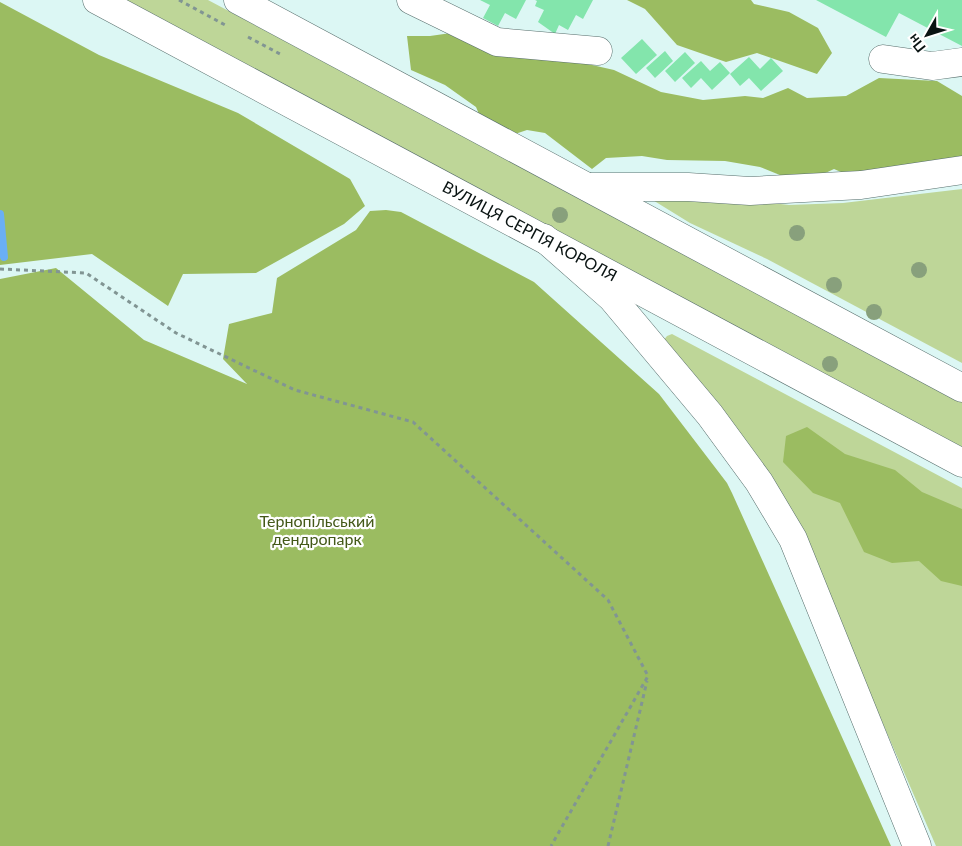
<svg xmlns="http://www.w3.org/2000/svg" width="962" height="846" viewBox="0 0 962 846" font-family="Lato,sans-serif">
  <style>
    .green { fill: #bed698 }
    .forest { fill: #9bbc61 }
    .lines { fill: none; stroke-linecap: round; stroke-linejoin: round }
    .stream { stroke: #6aaff5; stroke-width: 8 }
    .building { fill: #83e5ac }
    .minor-casing { stroke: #576e6c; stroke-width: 29 }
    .major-casing { stroke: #576e6c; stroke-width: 29 }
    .highway-casing { stroke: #576e6c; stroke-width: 29 }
    .path { stroke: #819593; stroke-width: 3; stroke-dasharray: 4 4; stroke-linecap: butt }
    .minor { stroke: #fff; stroke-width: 28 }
    .major { stroke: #fff; stroke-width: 28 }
    .highway { stroke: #fff; stroke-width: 28 }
    .tree { fill: #88a07c }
    .labels { text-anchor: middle; stroke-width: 4.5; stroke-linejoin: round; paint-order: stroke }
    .street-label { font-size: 16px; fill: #091312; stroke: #fff }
    .park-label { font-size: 16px; fill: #445919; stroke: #fff }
  </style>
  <rect width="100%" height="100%" fill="#dcf7f4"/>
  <path class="green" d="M118,0h90l754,402v47z
    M962,189v174l-195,-104 -77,-36 -47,-29 77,3 69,8 54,-2z
    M672,334l290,154v358h-26l-89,-205 -184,-300 4,-5z"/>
  <path class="forest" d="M627,0h124l3,4 35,8 29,16 14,25 -15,21 -60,-21 -31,9 -49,-17 -32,-36z
    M0,2l99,53 139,58 112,66 15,27 -21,18 -88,49 -73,1 -15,32 -76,-52 -92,11z
    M451,33l163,37 47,22 42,8 42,-4 18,2 25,-10 19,10 39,-2 33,-18 58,3 25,15v61l-100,24 -28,-12 -32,15 -42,-17 -35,-6 -58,-1 -25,-4 -36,2 -14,11 -47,-36 -18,-3 -18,6 -28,-17 -5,-12 -31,-22 -34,-15 -4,-34h23z
    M386,210l15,2 133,70 125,112 68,89 5,10 159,353h-891v-567l56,-11 88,72 103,44 -24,-25 6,-35 43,-11 5,-35 79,-48 14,-19z
    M807,427l38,27 50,16 27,22 40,17v77l-21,-5 -22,-20 -27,2 -28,-11 -24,-49 -27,-10 -30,-31 3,-26z"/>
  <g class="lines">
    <path class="stream" d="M0,214l4,43"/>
  </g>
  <path class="building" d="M480,0h46l-10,19 -11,-6 -7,13 -15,-8 7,-13z
    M535,0h58l-10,19 -7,-4 -8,15 -9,-5 -4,9 -17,-12 6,-12 -9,-4 2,-5z
    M816,0h146v46l-63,-33 -13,24z
    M642,39l15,16 -21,19 -15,-16z
    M665,51l8,10 -18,17 -9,-10z
    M685,52l10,11 -20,19 -10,-11z
    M749,57l11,12 11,-11 12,13 -22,20 -12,-13 -9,8 -10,-12z
    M701,61l9,10 10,-9 10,11 -18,17 -11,-12 -10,10 -9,-10z"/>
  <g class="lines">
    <defs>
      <path id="minor" d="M411,0l86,42 101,9
        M883,59l49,7 30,-4"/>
      <path id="major" d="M97,0l865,463
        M238,0l724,388"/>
      <path id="highway" d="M588,187h100l62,4 111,-6 101,-15
        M544,238l68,60 98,117 49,67 34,57 124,307"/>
    </defs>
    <use href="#minor" class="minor-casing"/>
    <use href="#major" class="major-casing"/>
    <use href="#highway" class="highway-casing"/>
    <path class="path" d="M179,0l48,26
      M248,37l34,18
      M0,269l86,4 90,60 119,57 118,32 195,178 40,76 -97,170
      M608,846l39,-165"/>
    <use href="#minor" class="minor"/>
    <use href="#major" class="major"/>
    <use href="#highway" class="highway"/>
  </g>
  <g class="tree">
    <circle cx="560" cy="215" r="8"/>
    <circle cx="797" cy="233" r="8"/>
    <circle cx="919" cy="270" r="8"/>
    <circle cx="834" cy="285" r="8"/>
    <circle cx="874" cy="312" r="8"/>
    <circle cx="830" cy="364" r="8"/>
  </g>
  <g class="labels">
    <g class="street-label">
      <text transform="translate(530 231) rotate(28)" y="6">ВУЛИЦЯ СЕРГІЯ КОРОЛЯ</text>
    </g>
    <g class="park-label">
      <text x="317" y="527">Тернопільський<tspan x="317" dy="18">дендропарк</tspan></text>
    </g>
  </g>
  <g transform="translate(927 35) rotate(231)" stroke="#ffffff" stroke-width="4" paint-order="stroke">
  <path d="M0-4L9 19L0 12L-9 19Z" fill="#091312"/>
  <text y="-8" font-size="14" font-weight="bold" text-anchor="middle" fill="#091312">Пн</text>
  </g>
</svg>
